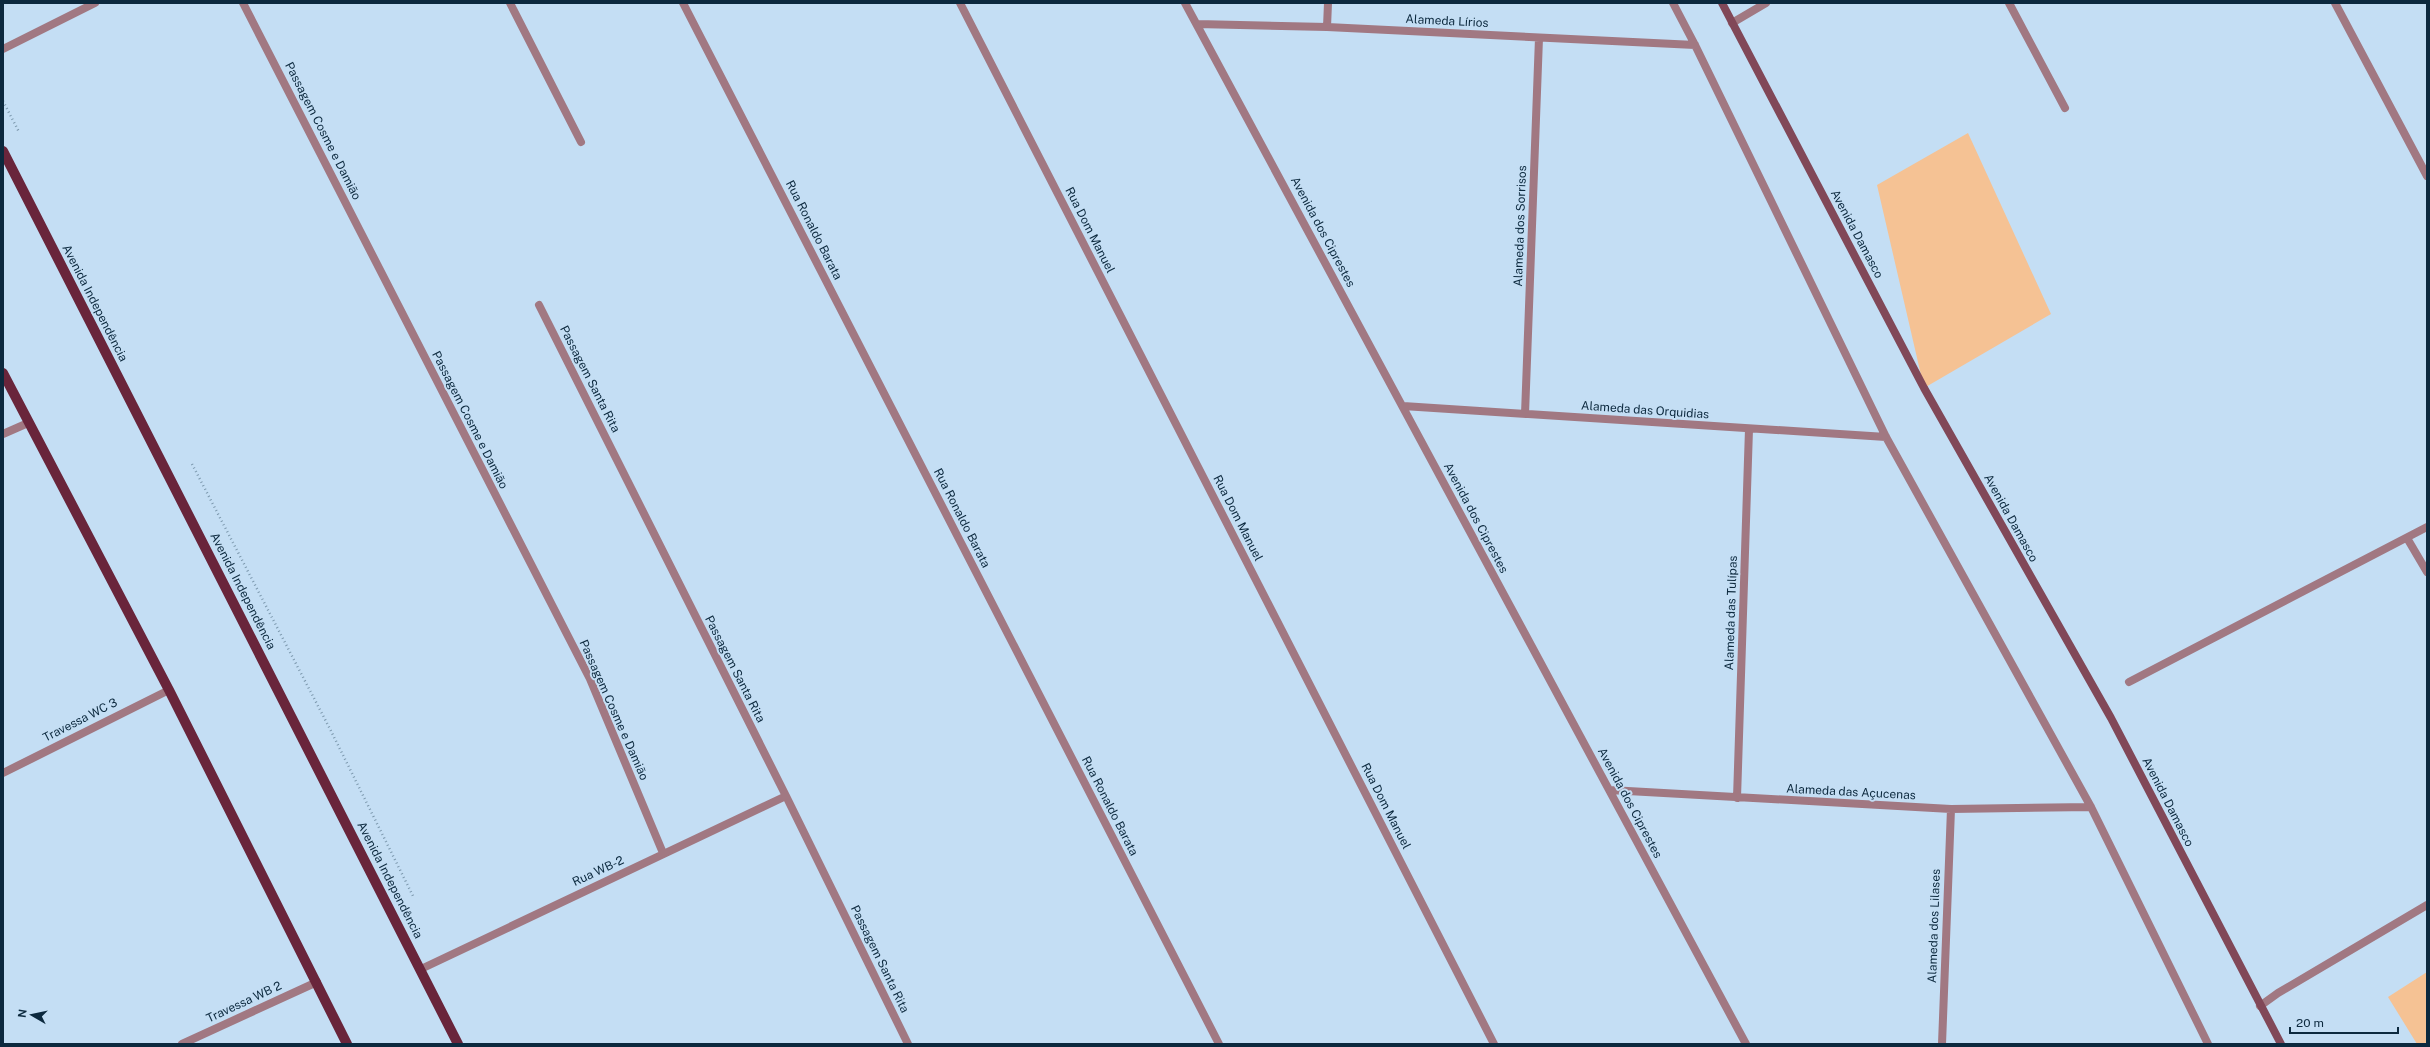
<svg xmlns="http://www.w3.org/2000/svg" width="2430" height="1047" viewBox="0 0 2430 1047" font-family="'Public Sans',sans-serif">
  <style>
    .green { fill: #f5c294 }
    .lines { fill: none; stroke-linecap: round; stroke-linejoin: round }
    .path { stroke: #7d99ae; stroke-width: 2.5; stroke-dasharray: 1 3; stroke-linecap: butt }
    .street { stroke: #a17882; stroke-width: 8 }
    .secondary { stroke: #814858; stroke-width: 8 }
    .primary { stroke: #69253b; stroke-width: 10 }
    .labels { text-anchor: middle; stroke-width: 4; stroke-linejoin: round; paint-order: stroke }
    .street-label { font-size: 12px; fill: #0c293e; stroke: #c4def4 }
  </style>
  <rect width="100%" height="100%" fill="#c4def4"/>
  <path class="green" d="M1968,133l83,181 -127,74 -47,-203z
    M2427,972v72h-10l-29,-47z"/>
  <g class="lines">
    <path class="path" d="M3,101l16,31
      M192,464l138,265 83,167"/>
    <path class="street" d="M243,3l347,676 73,174
      M510,3l71,139
      M683,3l536,1041
      M960,3l534,1041
      M1185,3l561,1041
      M1673,3l22,42 191,392 205,370 117,237
      M2009,3l56,105
      M2335,3l92,173
      M1732,23l34,-20
      M1197,24l130,3 368,18
      M1327,27l1,-24
      M3,49l92,-46
      M539,305l247,491 122,248
      M1403,406l483,31
      M1525,414l14,-376
      M3,434l25,-11
      M2407,538l20,34
      M2129,682l298,-155
      M3,773l166,-83
      M1610,790l341,19 140,-2
      M1737,798l12,-369
      M421,969l365,-173
      M2260,1006l18,-13 149,-88
      M182,1044l135,-62
      M1942,1044l9,-235"/>
    <path class="secondary" d="M1722,3l202,385 187,330 170,326"/>
    <path class="primary" d="M3,151l455,893
      M3,373l166,317 178,354"/>
  </g>
  <g class="labels">
    <g class="street-label">
      <text transform="translate(1447 21) rotate(3)" y="4">Alameda Lírios</text>
      <text transform="translate(323 131) rotate(63)" y="4">Passagem Cosme e Damião</text>
      <text transform="translate(1520 226) rotate(-88)" y="4">Alameda dos Sorrisos</text>
      <text transform="translate(814 230) rotate(63)" y="4">Rua Ronaldo Barata</text>
      <text transform="translate(1090 230) rotate(63)" y="4">Rua Dom Manuel</text>
      <text transform="translate(1323 232) rotate(62)" y="4">Avenida dos Ciprestes</text>
      <text transform="translate(1857 234) rotate(62)" y="4">Avenida Damasco</text>
      <text transform="translate(95 303) rotate(63)" y="4">Avenida Independência</text>
      <text transform="translate(590 379) rotate(63)" y="4">Passagem Santa Rita</text>
      <text transform="translate(1645 410) rotate(4)" y="4">Alameda das Orquidias</text>
      <text transform="translate(470 420) rotate(63)" y="4">Passagem Cosme e Damião</text>
      <text transform="translate(962 518) rotate(63)" y="4">Rua Ronaldo Barata</text>
      <text transform="translate(1238 518) rotate(63)" y="4">Rua Dom Manuel</text>
      <text transform="translate(1476 518) rotate(62)" y="4">Avenida dos Ciprestes</text>
      <text transform="translate(2011 518) rotate(61)" y="4">Avenida Damasco</text>
      <text transform="translate(243 591) rotate(63)" y="4">Avenida Independência</text>
      <text transform="translate(1731 613) rotate(-88)" y="4">Alameda das Tulípas</text>
      <text transform="translate(735 669) rotate(63)" y="4">Passagem Santa Rita</text>
      <text transform="translate(614 710) rotate(66)" y="4">Passagem Cosme e Damião</text>
      <text transform="translate(80 720) rotate(-27)" y="4">Travessa WC 3</text>
      <text transform="translate(1851 792) rotate(3)" y="4">Alameda das Açucenas</text>
      <text transform="translate(2168 802) rotate(63)" y="4">Avenida Damasco</text>
      <text transform="translate(1630 803) rotate(62)" y="4">Avenida dos Ciprestes</text>
      <text transform="translate(1110 806) rotate(63)" y="4">Rua Ronaldo Barata</text>
      <text transform="translate(1386 806) rotate(63)" y="4">Rua Dom Manuel</text>
      <text transform="translate(598 871) rotate(-25)" y="4">Rua WB-2</text>
      <text transform="translate(390 880) rotate(63)" y="4">Avenida Independência</text>
      <text transform="translate(1934 926) rotate(-88)" y="4">Alameda dos Lilases</text>
      <text transform="translate(880 959) rotate(64)" y="4">Passagem Santa Rita</text>
      <text transform="translate(244 1002) rotate(-25)" y="4">Travessa WB 2</text>
    </g>
  </g>
  <rect width="2430" height="1047" fill="none" stroke="#0c293e" stroke-width="8"/>
  <g transform="translate(32 1015) rotate(279)" stroke="#c4def4" stroke-width="3" paint-order="stroke">
  <path d="M0-3L7 15L0 10L-7 15Z" fill="#0c293e"/>
  <text y="-6" font-size="11" font-weight="bold" text-anchor="middle" fill="#0c293e">N</text>
  </g>
  <path d="M2290 1027v6h108v-6" fill="none" stroke="#0c293e" stroke-width="2"/>
  <text x="2296" y="1027" font-size="12" fill="#0c293e" stroke="#c4def4" stroke-width="3" paint-order="stroke">20 m</text>
</svg>
